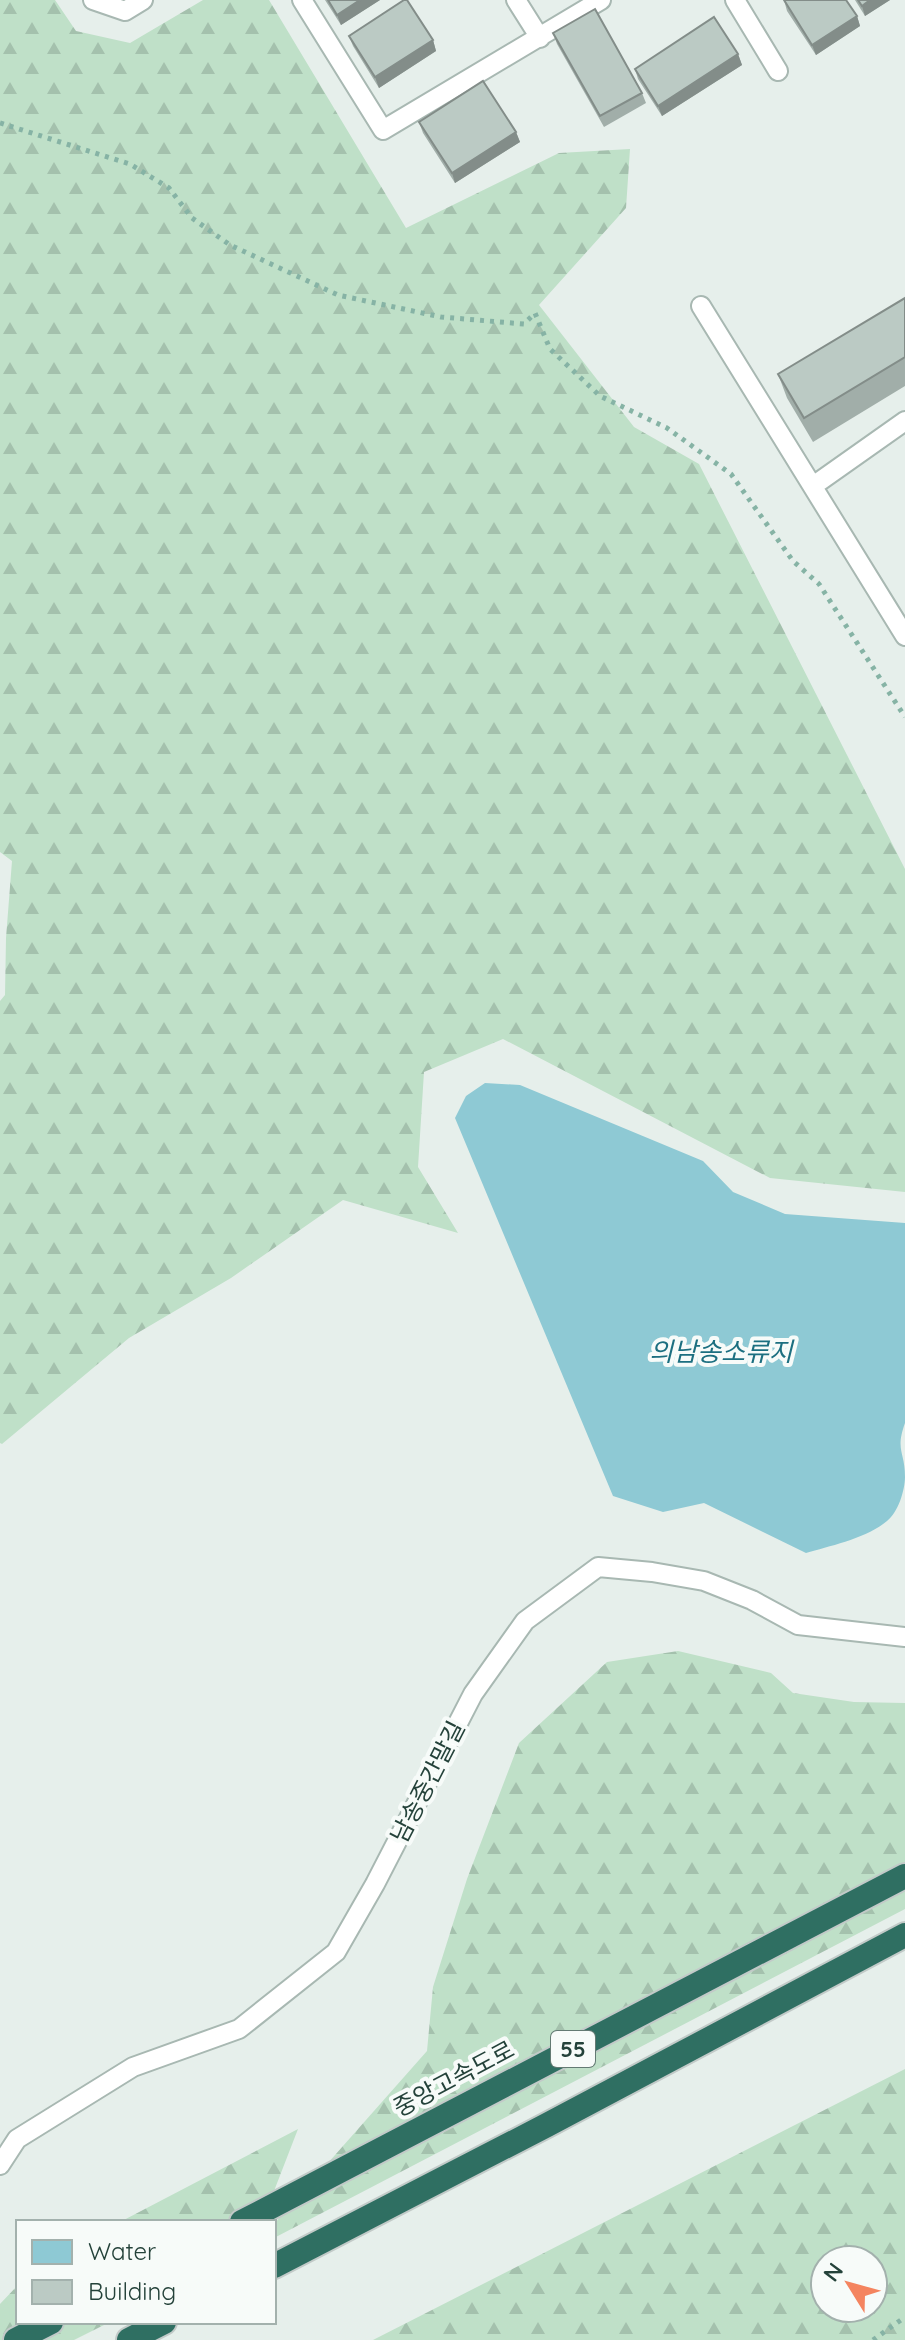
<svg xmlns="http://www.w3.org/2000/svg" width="905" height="2340" viewBox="0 0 905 2340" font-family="Quicksand,'Noto Sans KR',sans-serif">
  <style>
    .forest { fill: url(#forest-firs); fill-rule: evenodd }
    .water { fill: #8ec9d4 }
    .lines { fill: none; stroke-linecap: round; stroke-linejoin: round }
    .service-casing { stroke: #a8b8b2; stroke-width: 22 }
    .motorway-casing { stroke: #c2cac8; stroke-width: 28 }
    .path { stroke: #86b3a5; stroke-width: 5; stroke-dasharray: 4 6; stroke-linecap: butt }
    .service { stroke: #fff; stroke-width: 18 }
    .motorway { stroke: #2f6f62; stroke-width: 24 }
    .wall { fill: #a1aea9 }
    .shaded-wall { fill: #838d89 }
    .building { fill: #bbcac4; stroke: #838d89; stroke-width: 2 }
    .labels { text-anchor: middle; stroke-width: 8; stroke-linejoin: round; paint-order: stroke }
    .shield { fill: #f7fbf9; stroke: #637a73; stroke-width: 2 }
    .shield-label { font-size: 22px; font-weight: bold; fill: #24423a }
    .street-label { font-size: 24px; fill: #24423a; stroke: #f7fbf9 }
    .water-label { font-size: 26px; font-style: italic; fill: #1c6f80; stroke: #f7fbf9 }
  </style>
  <defs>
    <pattern id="forest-firs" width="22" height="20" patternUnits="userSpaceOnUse" patternTransform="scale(2)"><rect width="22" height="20" fill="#bfe0c8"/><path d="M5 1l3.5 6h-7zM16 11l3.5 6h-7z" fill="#a4c1ad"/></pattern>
  </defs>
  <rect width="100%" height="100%" fill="#e6efeb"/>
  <path class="forest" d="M0,0h55l21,31 54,12 73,-43h66l137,228 153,-75 71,-4 -4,59 -87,97 95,122 65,37 206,405v323l-135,-14 -267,-139 -79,33 -6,95 40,66 -115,-33 -112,78 -102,60 -127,106 -2,-1v-442l5,-6 1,-57 6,-77 -12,-9z
    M678,1651l93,22 22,20 61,9 51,1v206l-631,329v-14l153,-173 6,-64 34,-108 52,-136 88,-81z
    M905,2069v271h-532zM825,2260h48v48h-48z
    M298,2129l-36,93h-142z
    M18,2285v37h92l-36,18h-74v-36z"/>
  <path class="water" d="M485,1083l35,2 183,76 30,31 52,22 120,9v200c-10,28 0,28 0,54 0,13 -7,36 -18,44 -20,17 -57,25 -81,32l-102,-50 -41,9 -50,-16 -158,-378 11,-22z"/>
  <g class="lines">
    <defs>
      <path id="service" d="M93,0l32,11 18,-11
        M302,0l81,130 218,-130
        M516,0l24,38
        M735,0l43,71
        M701,306l204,330
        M813,486l92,-65
        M0,2165l17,-26 116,-72 106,-38 97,-77 39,-68 98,-190 52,-73 73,-54 54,5 52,9 48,19 46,25 107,12"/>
      <path id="motorway" d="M242,2222l663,-346
        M274,2266l273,-141 358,-190
        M16,2340l35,-18
        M129,2340l35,-18"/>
    </defs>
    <use href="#service" class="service-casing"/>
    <use href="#motorway" class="motorway-casing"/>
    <path class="path" d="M0,123l130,41 39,24 23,30 38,27 108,50 103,22 83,7 11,-11 15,36 50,47 67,32 64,46 62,87 26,23 86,133
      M873,2340l32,-23"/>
    <use href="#service" class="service"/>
    <use href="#motorway" class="motorway"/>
  </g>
  <path class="wall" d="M325,0h55l-39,25z
    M784,0l73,16 3,10 -44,29 -29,-44z
    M855,0h35l-25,16z
    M553,33l89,60 4,10 -42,24 -47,-83z
    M349,36l84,4 3,11 -57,37 -26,-42z
    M738,54l4,11 -80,51 -24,-37 -3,-10z
    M419,122l97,10 4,10 -65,41 -32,-50z
    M905,298v88l-92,56 -26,-44 -9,-24z"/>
  <path class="shaded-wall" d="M360,0h20l-39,25 -4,-10z
    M870,0h20l-25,16 -3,-10z
    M857,16l3,10 -44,29 -4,-10z
    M433,40l3,11 -57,37 -4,-11z
    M738,54l4,11 -80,51 -4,-10z
    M516,132l4,10 -65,41 -3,-10z"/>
  <path class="building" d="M328,0h32l-23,15z
    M404,0h3l26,40 -58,37 -26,-41z
    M784,0h62l11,16 -45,29z
    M858,0h12l-8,6z
    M595,9l47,84 -42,23 -47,-83z
    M714,17l24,37 -80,52 -23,-37z
    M483,81l33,51 -64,41 -33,-51z
    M905,298v59l-101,61 -26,-44z"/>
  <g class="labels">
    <rect class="shield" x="551" y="2031" width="44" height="36" rx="6"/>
    <g class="shield-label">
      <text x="573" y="2057">55</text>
    </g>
    <g class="street-label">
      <text transform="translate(428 1782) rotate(-63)" y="8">남송중간말길</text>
      <text transform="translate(454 2079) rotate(-28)" y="8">중앙고속도로</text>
    </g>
    <g class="water-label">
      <text x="721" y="1361">의남송소류지</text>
    </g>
  </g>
  <rect x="16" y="2220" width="260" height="104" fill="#f7fbf9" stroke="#a3b1ad" stroke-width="2"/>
  <rect x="32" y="2240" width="40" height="24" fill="#8ec9d4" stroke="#a3b1ad" stroke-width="2"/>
  <text x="88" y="2260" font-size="24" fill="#24423a">Water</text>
  <rect x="32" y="2280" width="40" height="24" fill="#bbcac4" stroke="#a3b1ad" stroke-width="2"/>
  <text x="88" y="2300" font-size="24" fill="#24423a">Building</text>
  <g transform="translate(849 2284) rotate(307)"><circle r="38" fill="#f7fbf9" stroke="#a3b1ad" stroke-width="2"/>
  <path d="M0-6L14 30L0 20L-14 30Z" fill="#f4845f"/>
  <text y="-12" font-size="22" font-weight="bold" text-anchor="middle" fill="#24423a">N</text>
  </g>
</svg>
